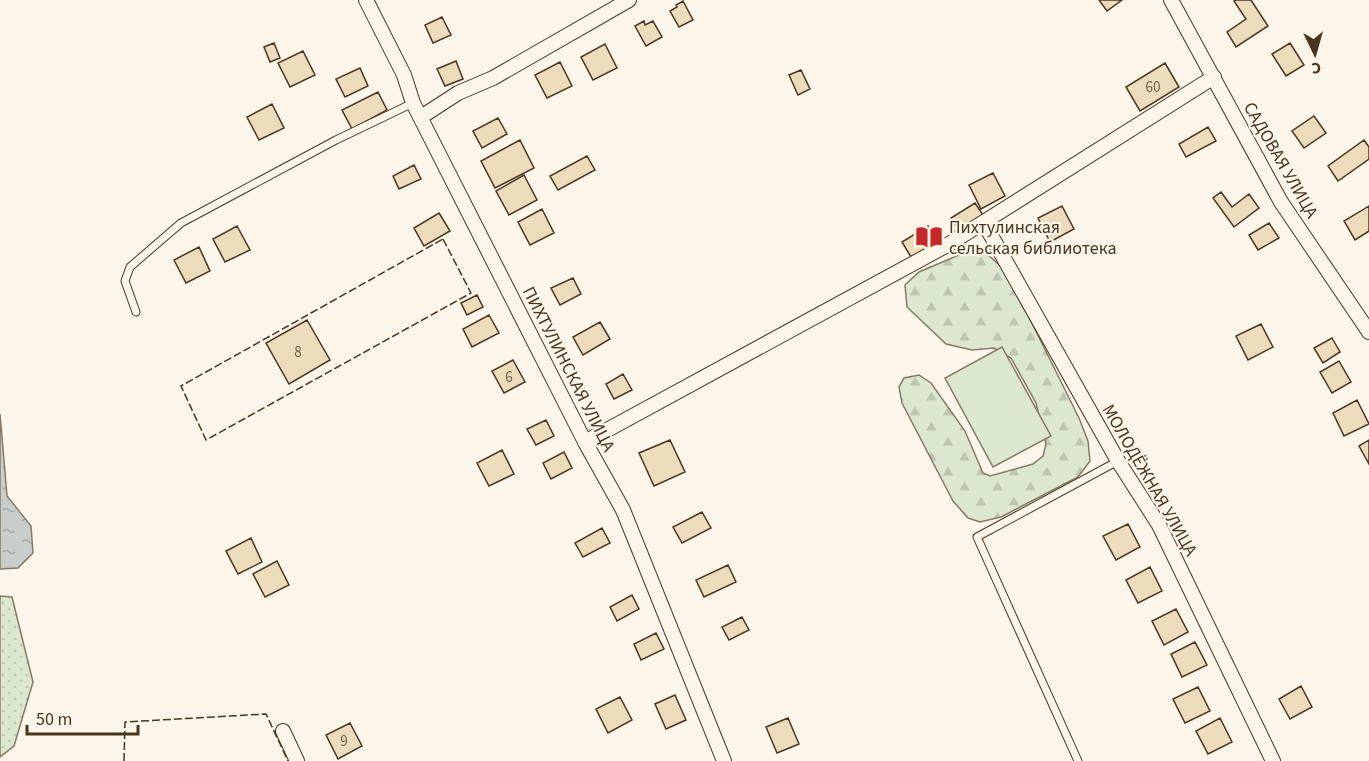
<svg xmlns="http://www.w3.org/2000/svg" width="1369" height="761" viewBox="0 0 1369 761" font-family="'Source Sans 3',sans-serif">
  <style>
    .grass { fill: url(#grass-dots); stroke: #887966; stroke-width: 1.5 }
    .forest { fill: url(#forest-firs); stroke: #887966; stroke-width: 1.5 }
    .pitch { fill: #dce7d0; stroke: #887966; stroke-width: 1.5 }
    .water { fill: url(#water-ripples); stroke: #887966; stroke-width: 1.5 }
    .building { fill: #ecdcbc; stroke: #4a3520; stroke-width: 1.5 }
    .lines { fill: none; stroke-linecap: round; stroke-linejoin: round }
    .lane-casing { stroke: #4a3520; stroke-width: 9 }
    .street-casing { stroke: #4a3520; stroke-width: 16 }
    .lane { stroke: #fbf6e9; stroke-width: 7 }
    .street { stroke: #fbf6e9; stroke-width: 14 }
    .fence { stroke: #4a3520; stroke-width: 1.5; stroke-dasharray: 8 3; stroke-linecap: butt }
    .labels { text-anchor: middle; stroke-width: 4.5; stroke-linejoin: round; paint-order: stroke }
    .number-label { font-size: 15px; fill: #725f47 }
    .street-label { font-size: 18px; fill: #4a3520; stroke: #fbf6e9 }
    .poi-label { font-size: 18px; fill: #4a3520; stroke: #fbf6e9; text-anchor: start }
  </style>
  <defs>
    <pattern id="grass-dots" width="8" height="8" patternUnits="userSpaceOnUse" patternTransform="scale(1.5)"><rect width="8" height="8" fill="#dce7d0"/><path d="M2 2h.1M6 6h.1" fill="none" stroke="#bec7b2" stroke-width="1.8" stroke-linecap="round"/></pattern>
    <pattern id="forest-firs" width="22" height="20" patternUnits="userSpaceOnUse" patternTransform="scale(1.5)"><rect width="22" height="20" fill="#dce7d0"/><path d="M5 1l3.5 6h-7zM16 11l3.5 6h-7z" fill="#bec7b2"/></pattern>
    <pattern id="water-ripples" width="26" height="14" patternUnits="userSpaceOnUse" patternTransform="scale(1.5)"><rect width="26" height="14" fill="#c9cecd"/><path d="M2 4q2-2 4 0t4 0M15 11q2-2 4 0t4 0" fill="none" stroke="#a5a8a6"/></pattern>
  </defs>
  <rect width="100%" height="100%" fill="#fbf6e9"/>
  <path class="grass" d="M0,596l12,1 21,85 -19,64 -14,11z"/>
  <path class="forest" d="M973,249l14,5 19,17 73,147 9,23 2,20 -12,16 -77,40 -21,5 -12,-4 -15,-17 -51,-98 -3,-16 5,-9 15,-3 12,8 34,48 18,42 7,3 43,-12 10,-8 3,-12 -10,-41 -25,-45 -17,-10 -22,2 -26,-6 -39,-37 -2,-22 14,-13z"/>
  <path class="pitch" d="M1002,347l49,89 -58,31 -48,-89z"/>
  <path class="water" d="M0,414l7,82 24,30 2,27 -15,15 -18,1z"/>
  <path class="building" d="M1099,0h23l-15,11z
    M1236,0h15l17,26 -32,21 -9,-15 19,-13 -12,-18z
    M683,1l10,19 -14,7 -9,-16 7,-4 -1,-2z
    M442,17l9,18 -18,8 -8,-18z
    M644,21l1,4 8,-4 9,16 -16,9 -11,-20z
    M274,43l6,15 -10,4 -6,-15z
    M1290,43l14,22 -18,11 -14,-22z
    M605,44l12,24 -24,12 -12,-23z
    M303,51l12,24 -25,12 -12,-24z
    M456,61l7,18 -18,7 -8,-17z
    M560,62l12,24 -25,12 -12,-23z
    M1165,63l14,24 -39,24 -14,-24z
    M360,68l8,18 -23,11 -9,-18z
    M801,70l9,19 -12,6 -9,-20z
    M378,92l9,18 -35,19 -10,-19z
    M272,104l12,24 -25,12 -12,-23z
    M1314,116l12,17 -22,15 -12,-17z
    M498,118l9,16 -25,14 -9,-17z
    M1208,127l8,14 -30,16 -7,-13z
    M520,140l14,28 -39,20 -14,-27z
    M1364,140l5,7v12l-31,22 -10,-15z
    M587,156l8,14 -37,20 -8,-14z
    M414,165l7,14 -22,10 -6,-13z
    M993,173l12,23 -24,13 -12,-24z
    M524,175l13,25 -28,15 -13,-24z
    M1221,192l11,15 17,-13 10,14 -25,19 -21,-29z
    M975,203l8,12 -24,16 -8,-13z
    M1062,206l12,23 -24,13 -12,-24z
    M1369,206v25l-14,9 -11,-19z
    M542,209l12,24 -24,12 -12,-23z
    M439,213l11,18 -26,15 -10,-18z
    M1269,223l10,15 -21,12 -9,-15z
    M237,226l13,24 -25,12 -12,-23z
    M928,226l9,16 -26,15 -9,-15z
    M199,247l11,24 -24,12 -12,-23z
    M573,278l8,16 -21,11 -9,-17z
    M477,295l6,12 -16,8 -6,-12z
    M489,315l10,18 -27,14 -9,-18z
    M307,320l23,40 -41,24 -23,-41z
    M600,322l10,17 -27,16 -10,-18z
    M1261,324l12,23 -25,13 -12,-24z
    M1332,338l8,14 -17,11 -9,-15z
    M513,360l12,22 -21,11 -12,-22z
    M1339,361l12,21 -19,11 -12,-21z
    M623,374l9,16 -18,9 -8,-15z
    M1357,400l12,24 -25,12 -11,-23z
    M546,420l8,16 -18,9 -9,-16z
    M670,440l15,32 -31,14 -15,-33z
    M1369,440v24l-10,-18z
    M502,450l12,24 -25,12 -12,-23z
    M564,452l8,16 -21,11 -8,-16z
    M702,512l9,16 -29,15 -9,-16z
    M1128,524l12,23 -24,13 -13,-24z
    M602,528l8,15 -27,14 -8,-14z
    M251,538l11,24 -24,12 -12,-23z
    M277,561l12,24 -24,12 -12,-23z
    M728,565l8,17 -32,15 -8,-17z
    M1150,567l12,24 -24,12 -12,-23z
    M632,595l7,14 -22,12 -7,-14z
    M1176,609l12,23 -24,13 -12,-24z
    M742,617l7,13 -20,10 -7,-13z
    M656,633l8,16 -23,11 -7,-16z
    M1195,642l12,23 -25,12 -11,-23z
    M1301,686l11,21 -22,12 -11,-20z
    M1198,687l12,24 -25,12 -12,-24z
    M675,695l11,25 -20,9 -11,-25z
    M620,697l12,23 -24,13 -12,-24z
    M788,718l11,26 -22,9 -11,-26z
    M1220,718l12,24 -24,12 -12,-23z
    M350,723l12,23 -24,13 -12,-24z"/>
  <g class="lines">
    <defs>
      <path id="lane" d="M136,312l-11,-31 5,-14 51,-44 155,-83 77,-37
        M1078,761l-101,-224 141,-76"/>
      <path id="street" d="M366,0l38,75 9,28 172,339 38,68 101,251
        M1171,0l110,202 88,130
        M421,117l37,-24 35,-15 136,-78
        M984,223l134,238 41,64 114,236
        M585,442l364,-198 265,-167
        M283,731l14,30"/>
    </defs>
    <use href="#lane" class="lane-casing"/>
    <use href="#street" class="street-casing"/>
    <use href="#lane" class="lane"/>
    <use href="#street" class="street"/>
    <path class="fence" d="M443,239l28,54 -265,147 -25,-54z
      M124,761l1,-39 141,-8 22,47"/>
  </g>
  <defs>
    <symbol id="library-bare" viewBox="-9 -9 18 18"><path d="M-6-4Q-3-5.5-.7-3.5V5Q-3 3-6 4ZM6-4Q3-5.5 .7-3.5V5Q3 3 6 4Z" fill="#c62828" stroke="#fbf6e9" stroke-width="2.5" paint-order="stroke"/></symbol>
  </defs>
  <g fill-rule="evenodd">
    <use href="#library-bare" x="910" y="218" width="38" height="38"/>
  </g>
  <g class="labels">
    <g class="number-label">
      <text x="1153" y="92">60</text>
      <text x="298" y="357">8</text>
      <text x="509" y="382">6</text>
      <text x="344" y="746">9</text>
    </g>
    <g class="street-label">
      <text transform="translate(1281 160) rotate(60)" y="6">САДОВАЯ УЛИЦА</text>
      <text transform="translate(569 369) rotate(63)" y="6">ПИХТУЛИНСКАЯ УЛИЦА</text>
      <text transform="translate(1150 480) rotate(60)" y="6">МОЛОДЁЖНАЯ УЛИЦА</text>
    </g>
    <g class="poi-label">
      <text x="949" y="233">Пихтулинская<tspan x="949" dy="21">сельская библиотека</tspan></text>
    </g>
  </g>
  <g transform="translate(1315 54) rotate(175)" stroke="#fbf6e9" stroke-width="4.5" paint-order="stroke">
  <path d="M0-4.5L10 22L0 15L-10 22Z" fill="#4a3520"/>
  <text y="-9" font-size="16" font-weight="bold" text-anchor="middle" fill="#4a3520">С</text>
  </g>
  <path d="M27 725v9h111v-9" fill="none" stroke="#4a3520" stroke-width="3"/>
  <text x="36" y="725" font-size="18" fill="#4a3520" stroke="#fbf6e9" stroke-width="4.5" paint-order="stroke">50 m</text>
</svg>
